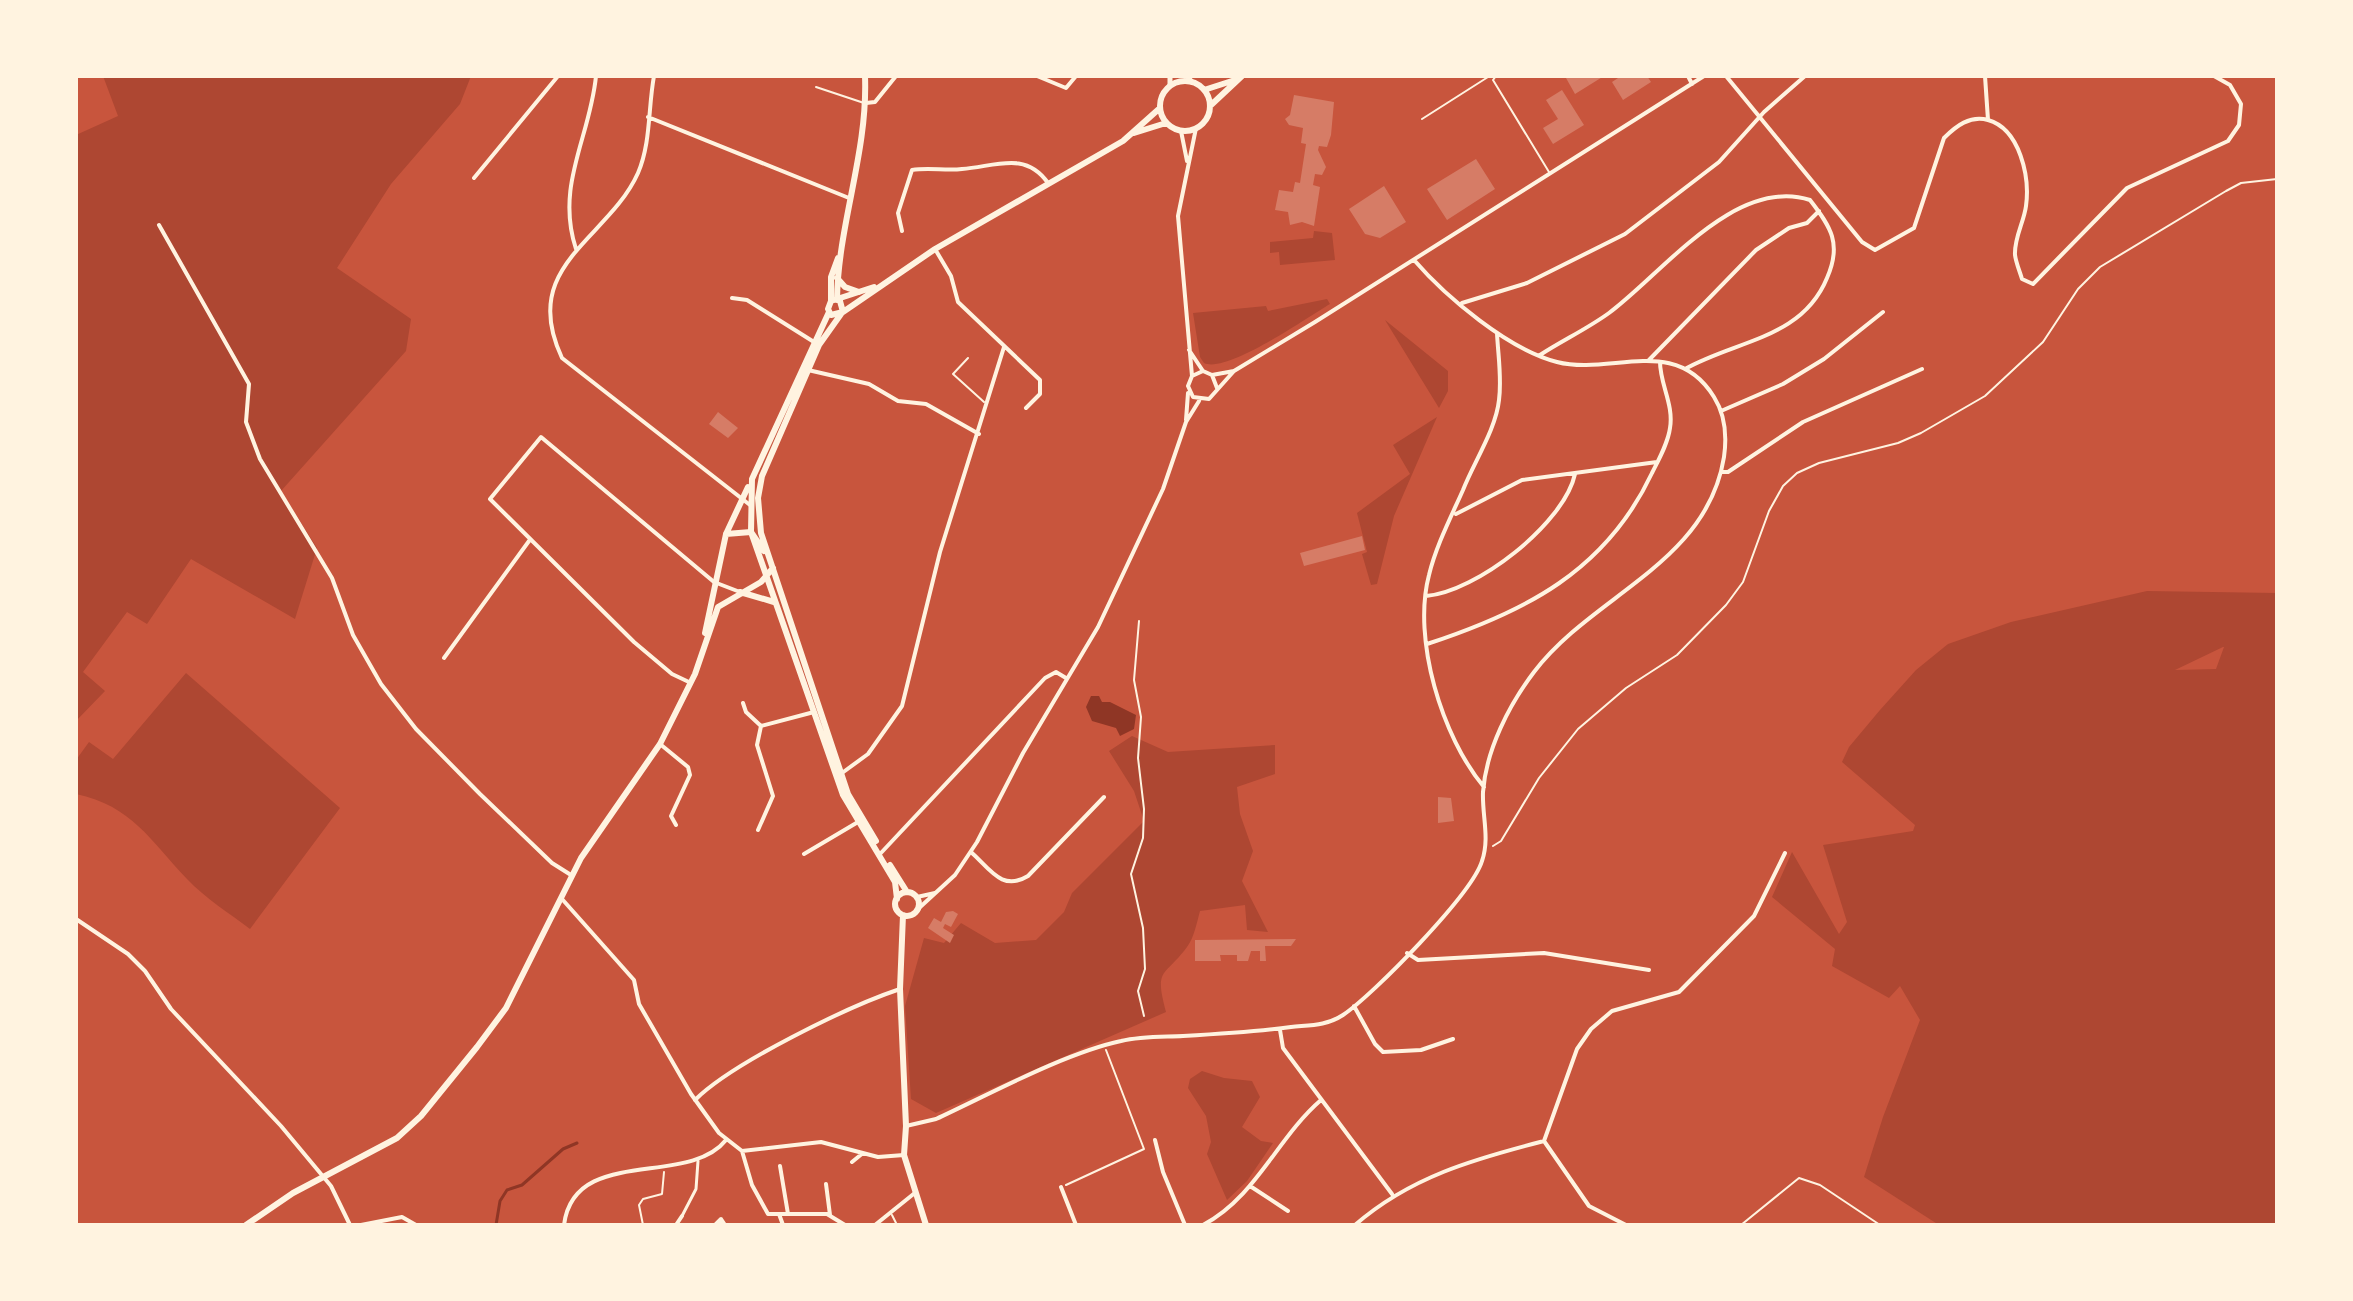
<svg xmlns="http://www.w3.org/2000/svg" width="2353" height="1301" viewBox="0 0 2353 1301" font-family="Ubuntu,sans-serif">
  <style>
    .green { fill: #ae4732; fill-rule: evenodd }
    .water { fill: #8f3625 }
    .lines { fill: none; stroke-linecap: round; stroke-linejoin: round }
    .stream { stroke: #8f3625; stroke-width: 3 }
    .building { fill: #d67c66 }
    .path { stroke: #fff3e0; stroke-width: 2 }
    .service { stroke: #fff3e0; stroke-width: 2 }
    .pedestrian { stroke: #fff3e0; stroke-width: 3 }
    .minor { stroke: #fff3e0; stroke-width: 4 }
    .tertiary { stroke: #fff3e0; stroke-width: 5 }
    .secondary { stroke: #fff3e0; stroke-width: 6 }
  </style>
  <rect width="100%" height="100%" fill="#c8553d"/>
  <path class="green" d="M103,76h368l-11,28 -69,80 -54,84 74,51 -5,32 -125,140 36,57 -22,71 -104,-60 -44,65 -20,-12 -44,60 22,19 -29,30v-586l42,-19z
    M1314,231l18,2 3,27 -55,5 -1,-13 -9,1v-11l43,-4z
    M1327,299l3,5c-24,14 -103,70 -126,59l-4,-6 -7,-44 73,-7 2,5z
    M1385,320l63,51v20l-9,17z
    M1437,417l-43,99 -17,68 -6,1 -9,-31 5,-2 -10,-39 53,-39 -17,-29z
    M2147,591l130,2v632h-338l-75,-48 19,-60 37,-97 -20,-34 -11,12 -57,-32 3,-17 -63,-52 20,-45 47,82 8,-12 -24,-77 90,-14 2,-6 -73,-63 7,-15 31,-37 36,-40 32,-26 63,-22zM2224,647l-8,22 -41,1 48,-23z
    M186,673l154,135 -90,121c-21,-16 -45,-31 -63,-50 -37,-39 -55,-73 -111,-85v-34l13,-18 24,17z
    M1132,736l36,16 107,-7v29l-38,13 3,27 13,37 -11,30 26,51 -21,-2 -2,-25 -45,6c-3,11 -6,27 -13,36 -23,31 -33,20 -21,65l-230,101 -25,-14 -6,-93 19,-68 20,5 17,-20 34,20 41,-3 28,-28 8,-19 72,-72 -10,-30 -25,-40z
    M1202,1071l22,7 28,3 8,16 -18,30 19,14 12,2 -26,38 -20,19 -20,-46 4,-12 -5,-26 -18,-28 2,-9z"/>
  <path class="water" d="M1091,696h8l3,6h8l26,13 -2,14 -14,7 -4,-8 -24,-7 -6,-14z"/>
  <g class="lines">
    <path class="stream" d="M496,1225l4,-24 7,-11 15,-5 41,-36 14,-6"/>
  </g>
  <path class="building" d="M1569,76h35l-29,18 -9,-16z
    M1621,76h26l4,6 -28,18 -11,-18z
    M1562,90l22,35 -31,19 -10,-16 15,-9 -12,-19z
    M1294,95l40,7 -3,33 -4,12 -8,-1 -1,4 8,17 -4,8 -7,-1 -2,11 7,2 -6,39 -12,-4 -12,3 -2,-13 -13,-2 4,-20 14,2 2,-10 5,1 6,-39 -5,-1 2,-15 -14,-3 -4,-6 5,-4z
    M1476,159l19,30 -48,31 -20,-31z
    M1384,186l22,36 -26,16 -15,-4 -16,-25z
    M718,412l20,16 -10,10 -19,-14z
    M1362,536l3,14 -61,16 -4,-13z
    M1438,797l13,1 3,23 -16,2z
    M953,911l5,3 -7,13 -6,-3 -2,4 11,7 -4,8 -22,-15 6,-10 7,4 5,-10z
    M1296,939l-5,7h-26l1,15h-6v-10h-9l-3,10h-11v-6h-17l1,6h-26v-21z"/>
  <g class="lines">
    <path class="path" d="M1422,119l66,-42
      M1139,621l-5,59 7,37 -3,41 6,51 -1,29 -12,36 12,54 2,41 -7,22 6,25
      M1493,846l8,-5 38,-63 39,-49 48,-41 51,-33 49,-50 17,-23 26,-71 14,-25 14,-13 22,-10 79,-20 23,-10 64,-37 58,-54 35,-53 22,-22 126,-76 15,-8 36,-4
      M1066,1185l78,-36 -38,-99
      M643,1225l-4,-20 4,-6 19,-5 2,-22
      M1741,1225l58,-47 21,7 60,40"/>
    <path class="service" d="M1496,76l-3,4 56,92
      M816,87l48,16
      M968,358l-15,16 31,28
      M892,1215l5,10"/>
    <path class="pedestrian" d="M682,1216l14,-27 2,-28"/>
    <path class="minor" d="M654,76c-6,32 -3,67 -16,97 -30,67 -120,92 -76,185l188,147
      M1037,76l29,12 10,-12
      M1688,76l4,8
      M1726,76l136,166 13,8 39,-22 30,-90c12,-12 26,-23 44,-18 32,9 42,57 38,86 -2,16 -12,32 -11,49 1,8 5,17 7,24l11,5 94,-96 101,-47 11,-16 2,-21 -11,-19 -16,-9
      M1985,76l3,44
      M866,103l9,-1 21,-26
      M648,117l201,81
      M1181,131l6,30
      M474,178l84,-102
      M159,225l90,159 -3,38 14,37 72,119 21,57 28,49 35,45 64,65 72,69 19,12
      M902,231l-4,-18 14,-43c17,-3 33,1 50,-1 32,-2 63,-19 86,14
      M576,249c-21,-64 14,-111 20,-173
      M935,249l16,27 7,26 82,78v14l-14,14
      M732,298l15,2 67,42
      M1462,303l65,-20 98,-49 94,-72 45,-50 41,-36
      M1189,350l14,21
      M1540,355c23,-15 47,-26 69,-42 54,-40 126,-137 201,-113 21,27 32,44 17,78 -25,61 -91,62 -142,91
      M1649,360l107,-110 33,-22 18,-5 12,-12
      M808,370l61,14 29,17 28,3 53,30
      M1212,375l22,-4 81,-49 389,-246
      M1192,376l-14,-160 18,-88
      M1217,388l-5,-13 -9,-4 -11,5 -4,10 5,11 16,2 25,-28
      M1721,411l62,-27 41,-25 59,-47
      M1186,420l2,-27
      M1721,472h7l75,-50 119,-53
      M1456,514l66,-34 135,-18
      M1426,596c50,-4 138,-72 149,-122
      M1427,644c98,-32 179,-73 225,-171 7,-14 16,-30 18,-45 4,-23 -10,-44 -10,-66
      M444,658l85,-117
      M691,683l-19,-9 -38,-32 -144,-143 51,-62 173,145 26,10
      M743,703l3,9 15,14
      M660,744l28,23 2,8 -19,41 5,9
      M842,773l26,-19 34,-48 38,-154 64,-205
      M1484,787c-42,-50 -72,-148 -55,-212 7,-29 22,-58 34,-85 11,-28 33,-61 36,-90 3,-22 -1,-45 -2,-67
      M758,830l15,-34 -16,-51 4,-19 53,-14
      M971,852c19,17 31,40 57,24l76,-79
      M804,854l54,-32
      M880,854l165,-176 11,-6 10,6
      M917,897l18,-4
      M562,899l72,81 5,24 52,90 28,39 23,18 10,34 16,29h11l4,11
      M918,909l37,-34 22,-33 46,-89 75,-126 65,-138 23,-67 13,-21
      M76,919l52,35 17,17 26,38 110,117 50,60 19,39
      M1407,953l11,7 126,-7 105,17
      M1354,1006l21,38 8,8 38,-2 32,-11
      M1280,1030l3,18 109,146
      M695,1100c37,-37 154,-94 205,-111
      M906,1126l30,-7c54,-25 129,-66 185,-78 21,-5 41,-4 62,-5 36,-2 72,-4 108,-9 19,-2 35,-1 52,-12 30,-20 129,-121 139,-154 8,-23 0,-45 1,-69 3,-42 26,-87 51,-120 58,-77 173,-108 190,-215 3,-21 2,-41 -10,-60 -39,-63 -103,-21 -157,-35 -48,-12 -111,-65 -143,-102
      M1155,1140l8,32 22,53
      M1544,1141l45,65 37,19
      M742,1151l79,-9 57,15 26,-2
      M852,1162l11,-9
      M780,1166l8,48
      M826,1184l4,31
      M1250,1186l38,25
      M1061,1187l15,38
      M779,1214h48l18,11
      M361,1225l41,-8 14,8
      M564,1225c10,-80 124,-37 162,-85
      M676,1225l6,-9
      M715,1225l6,-6 4,6
      M875,1225l41,-33
      M1203,1225c53,-28 74,-87 118,-125
      M1355,1225c55,-48 119,-66 189,-84l33,-92 14,-20 21,-18 67,-19 75,-76 31,-63"/>
    <path class="tertiary" d="M1187,76l5,6
      M1170,86v-10"/>
    <path class="secondary" d="M1160 106a25 25 0 1 1 50 0a25 25 0 1 1-50 0Z
      M1204,90l31,-10
      M1210,106l32,-30
      M1134,133l32,-10
      M837,278l8,9 14,5
      M837,300c1,-76 31,-147 28,-224
      M831,301v-24l7,-19
      M840,301l3,11 -12,3 -3,-6 3,-8 43,-14
      M829,312l-77,167 -1,53 92,263 52,87 2,17
      M843,312l92,-63 188,-108 37,-33
      M841,314l-22,31 -57,131 -4,22 3,35 87,261 28,47
      M726,534l25,-2 13,19
      M740,592l34,10
      M705,633l21,-99 22,-47
      M890,865l17,27
      M895 904a12 12 0 1 1 24 0a12 12 0 1 1-24 0Z
      M903,915l-3,74 6,137 -2,29 22,70
      M246,1225l47,-32 104,-55 24,-22 56,-69 29,-39 75,-150 79,-114 35,-70 23,-67 43,-25 12,-14"/>
  </g>
  <rect width="2353" height="1301" fill="none" stroke="#fff3e0" stroke-width="156"/>
</svg>
